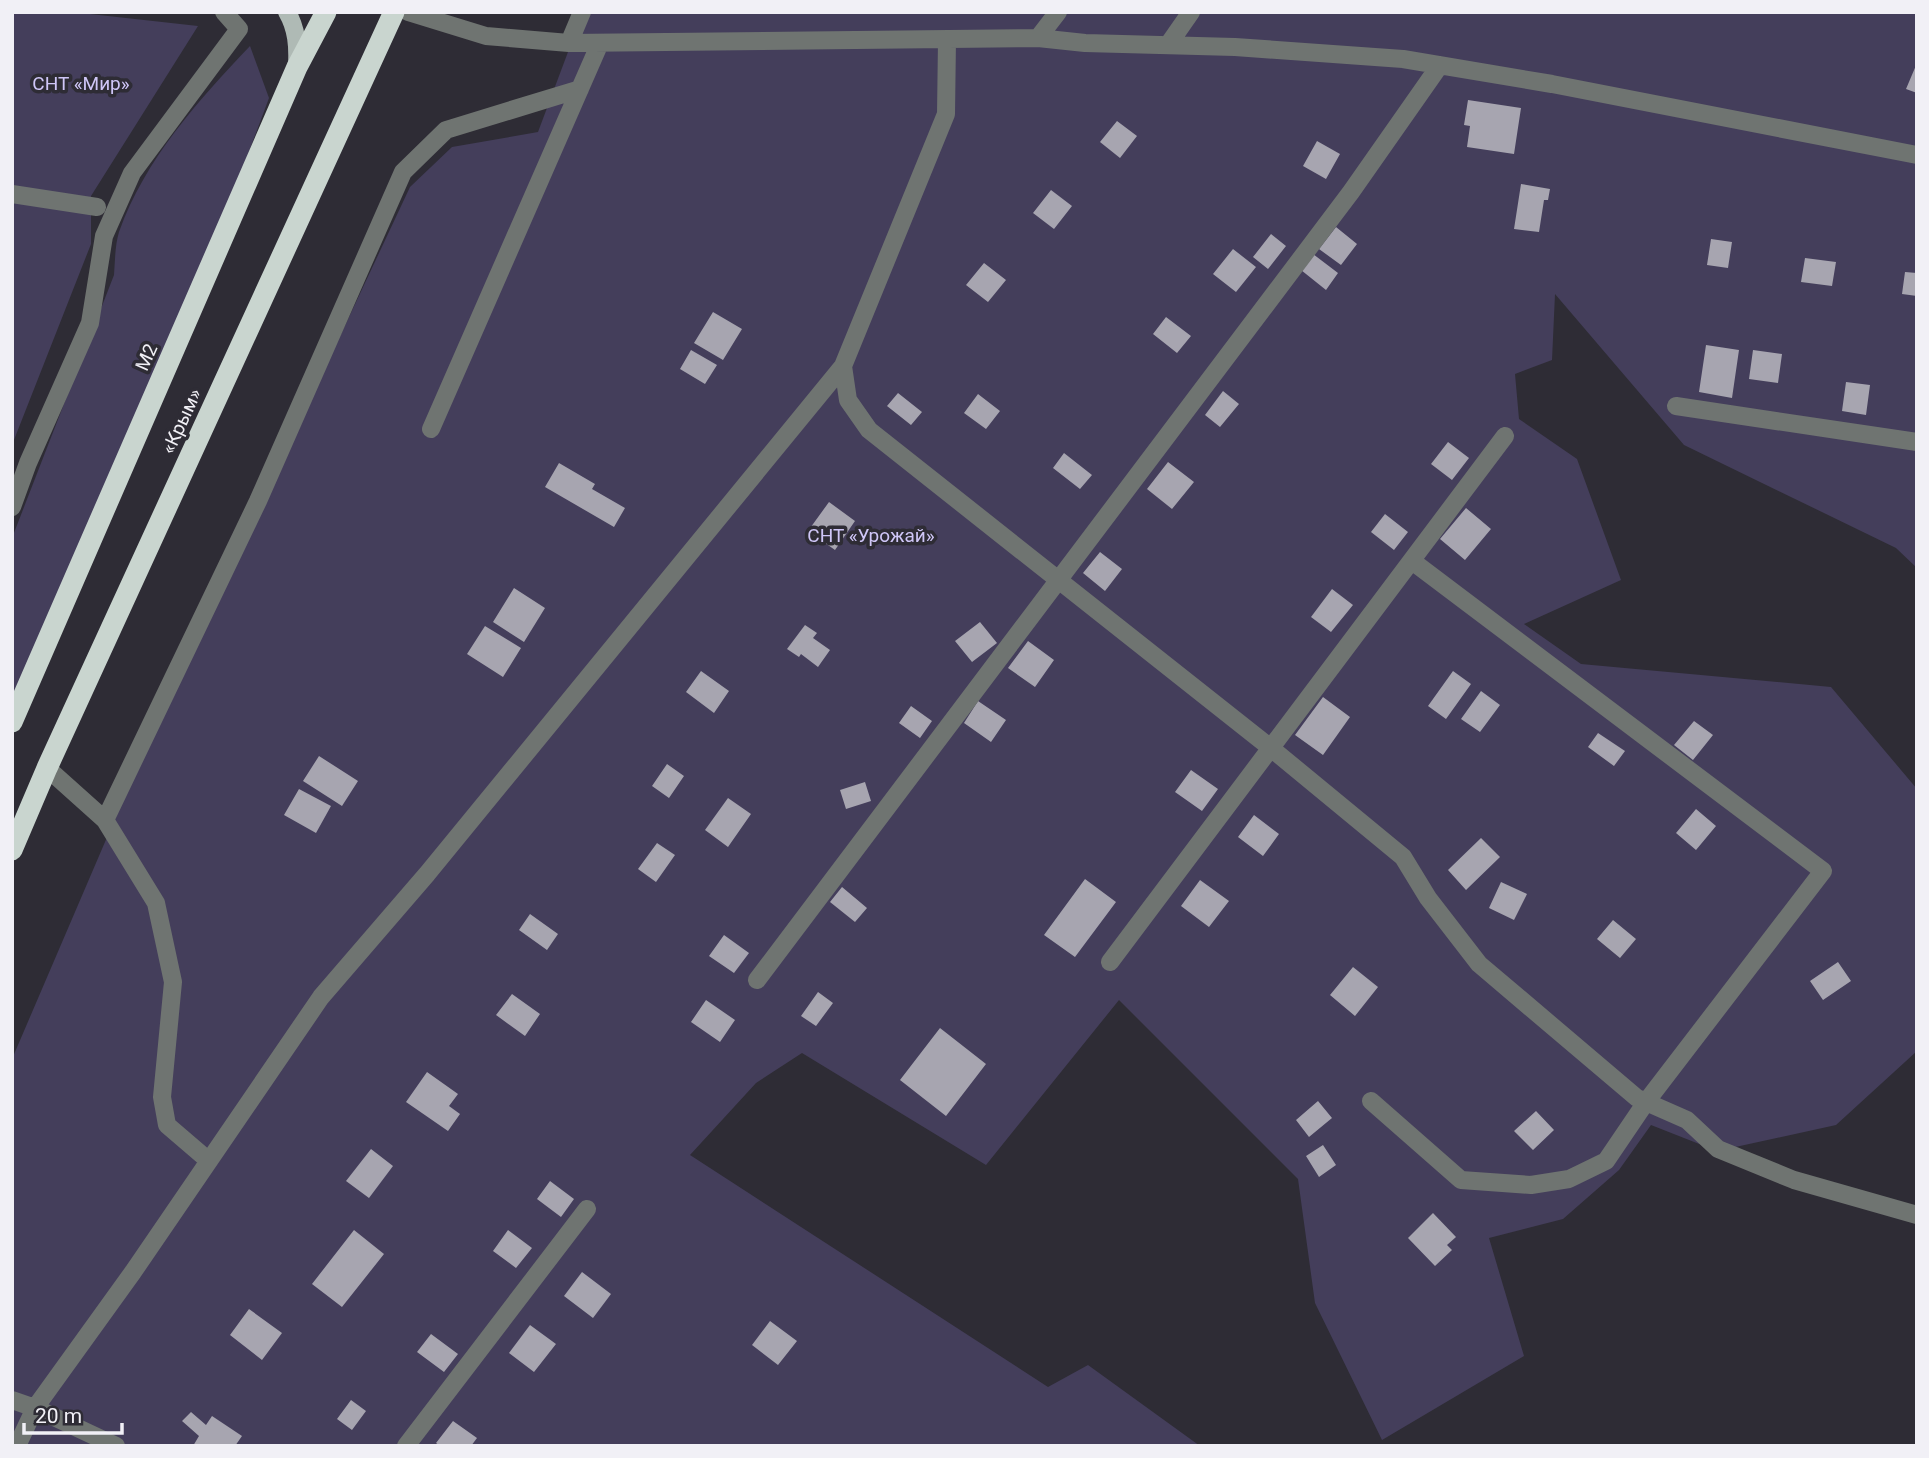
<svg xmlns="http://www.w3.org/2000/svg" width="1929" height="1458" viewBox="0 0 1929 1458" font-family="Roboto,sans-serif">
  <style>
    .green { fill: #443e5b }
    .building { fill: #a7a5b0 }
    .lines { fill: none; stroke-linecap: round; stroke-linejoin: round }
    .minor { stroke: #6f7471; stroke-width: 18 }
    .major { stroke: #afbab5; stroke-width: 18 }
    .highway { stroke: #c9d5cf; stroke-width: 21 }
    .labels { text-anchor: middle; stroke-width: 7; stroke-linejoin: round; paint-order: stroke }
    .park-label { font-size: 19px; fill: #cfc6f7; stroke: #2e2c35 }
    .street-label { font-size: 19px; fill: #f1f0f6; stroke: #2e2c35 }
  </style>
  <rect width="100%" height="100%" fill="#2e2c35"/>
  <path class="green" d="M12,12h60l126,14 -107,170v48l-79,201z
    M583,12h1334v556l-21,-20 -212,-103 -129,-151 -3,66 -37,14 4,45 58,40 44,121 -97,44 57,40 250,23 86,102v262l-81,74 -119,26 -66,-26 -32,45 -56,49 -74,19 35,118 -142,84 -67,-137 -17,-124 -179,-179 -133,165 -184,-112 -46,30 -66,72 358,232 40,-22 112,81h-1188v-387l117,-273 281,-599 42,-40 86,-15z
    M250,46l19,52 -34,91 -223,542v-193l102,-263c1,-14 1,-30 5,-43 26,-73 79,-131 131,-186z"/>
  <path class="building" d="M1917,63v30l-11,-4z
    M1468,100l53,8 -7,46 -47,-7 3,-21 -6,-1z
    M1117,121l20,15 -17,22 -20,-16z
    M1317,141l23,13 -14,25 -23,-13z
    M1521,184l29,5 -2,11h-4l-5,32 -25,-3z
    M1051,190l21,16 -18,23 -21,-16z
    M1336,227l21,17 -16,21 -22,-16z
    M1271,234l15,12 -18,23 -15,-12z
    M1711,239l21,3 -4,26 -21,-3z
    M1233,249l23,18 -20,25 -23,-18z
    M1313,254l25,19 -12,17 -25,-20z
    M1805,258l31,4 -4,24 -31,-4z
    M984,263l22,17 -18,22 -22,-17z
    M1905,272l12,1v23l-15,-2z
    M713,312l29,17 -19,31 -29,-17z
    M1166,317l25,19 -14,17 -24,-19z
    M1706,345l33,5 -7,48 -33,-6z
    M691,350l26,15 -12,19 -25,-15z
    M1753,350l29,4 -4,29 -29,-4z
    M1846,382l24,3 -4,30 -24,-4z
    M1223,391l16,13 -19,23 -15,-12z
    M898,393l24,19 -11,13 -24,-19z
    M978,394l22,17 -14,18 -22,-16z
    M1448,442l21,16 -17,22 -21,-16z
    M1064,453l28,22 -12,14 -27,-21z
    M1168,462l26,20 -22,27 -25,-20z
    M559,463l36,21 -3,5 33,19 -11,19 -69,-40z
    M829,502l26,19 -20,29 -27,-19z
    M1466,508l25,21 -26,31 -25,-21z
    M1385,514l23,18 -14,18 -23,-18z
    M1100,552l22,17 -17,22 -22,-18z
    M514,588l31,20 -21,34 -31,-20z
    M1332,589l21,16 -22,27 -20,-15z
    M980,622l17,21 -25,19 -17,-21z
    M805,625l12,8 -4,5 17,12 -12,17 -17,-13 -2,3 -12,-8z
    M485,626l36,22 -18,29 -36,-23z
    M1028,641l26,19 -19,27 -27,-19z
    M701,671l28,20 -15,22 -28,-21z
    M1453,671l18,13 -25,35 -18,-13z
    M1481,691l19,14 -20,27 -19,-13z
    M1323,697l27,20 -27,38 -28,-20z
    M978,701l28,19 -15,22 -27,-19z
    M911,706l21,15 -12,17 -21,-15z
    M1694,721l19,14 -20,25 -19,-15z
    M1598,733l27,18 -11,15 -26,-19z
    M319,756l39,25 -16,25 -39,-25z
    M667,764l17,12 -15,22 -17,-12z
    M1191,770l27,19 -16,22 -27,-19z
    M865,782l6,19 -25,8 -6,-19z
    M299,789l32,17 -15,27 -32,-18z
    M728,798l23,16 -23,33 -23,-17z
    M1696,809l20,17 -20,24 -20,-17z
    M1254,815l25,19 -16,22 -25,-19z
    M1481,838l19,19 -34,33 -18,-20z
    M657,843l18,12 -19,27 -18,-13z
    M1085,879l31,23 -41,55 -31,-22z
    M1200,880l29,21 -20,26 -28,-21z
    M1501,882l26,12 -13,26 -25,-12z
    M842,887l25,21 -12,14 -25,-20z
    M530,914l28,20 -11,16 -28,-20z
    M1613,920l23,19 -16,19 -23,-19z
    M724,935l25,18 -15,20 -25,-17z
    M1838,962l13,19 -28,19 -13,-19z
    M1353,967l25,20 -23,29 -25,-21z
    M818,992l15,11 -17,23 -15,-10z
    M512,994l28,20 -15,22 -29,-21z
    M706,1000l29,20 -15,22 -29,-20z
    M940,1028l46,36 -40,52 -46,-36z
    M427,1072l31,22 -9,12 11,8 -12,17 -42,-29z
    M1318,1101l14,17 -23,19 -13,-17z
    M1536,1111l18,19 -21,20 -19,-19z
    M1323,1145l13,20 -17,12 -13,-21z
    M371,1149l22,17 -24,32 -23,-17z
    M550,1181l24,18 -13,18 -24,-18z
    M1433,1213l23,24 -9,8 5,5 -17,16 -27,-28z
    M354,1230l30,24 -42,53 -30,-23z
    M508,1230l24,18 -16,20 -23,-17z
    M582,1272l29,22 -18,24 -29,-22z
    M249,1309l33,24 -20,27 -32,-25z
    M770,1321l27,20 -19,24 -26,-20z
    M530,1325l26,19 -22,28 -25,-19z
    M431,1334l27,20 -14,18 -27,-20z
    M351,1400l15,11 -14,19 -15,-11z
    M191,1412l15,13 6,-9 30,20 -7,10h-42l6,-10 -17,-15z
    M453,1421l24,17 -6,8h-31l-4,-3z"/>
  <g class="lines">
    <path class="minor" d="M408,12l78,24 83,7 469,-5 47,5 150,4 168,12 149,25 365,71
      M1038,38l20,-26
      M947,40l-1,74 -103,252 5,34 21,30 403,319 131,108 25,41 51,66 158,134 50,22 31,29 76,31 123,35
      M569,43l13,-31
      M1168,45l23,-33
      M12,194l85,13
      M1676,406l241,36
      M431,429l169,-386
      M12,507l16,-44 62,-140 14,-87 28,-63 107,-144 -15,-17
      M47,768l58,52
      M1110,962l395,-526
      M757,980l594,-788 89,-127
      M1371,1101l90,79 70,5 38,-6 37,-18 40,-59 177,-231 -411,-310
      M209,1161l-42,-36 -5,-28 11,-115 -17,-79 -51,-83 153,-319 145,-329 43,-42 134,-41
      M12,1400l23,8 81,38
      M17,1446l18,-38 98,-136 188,-275 106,-123 416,-508
      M406,1446l181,-237"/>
    <path class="major" d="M287,12c10,17 11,35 10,54"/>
    <path class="highway" d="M12,722l285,-655 29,-55
      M12,850l35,-82 347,-756"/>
  </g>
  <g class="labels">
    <g class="park-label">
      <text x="81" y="90">СНТ «Мир»</text>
      <text x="871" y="542">СНТ «Урожай»</text>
    </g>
    <g class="street-label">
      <text transform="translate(146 357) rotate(-66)" y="7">М2</text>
      <text transform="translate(181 421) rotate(-65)" y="7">«Крым»</text>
    </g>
  </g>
  <rect width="1929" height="1458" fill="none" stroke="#f1f0f6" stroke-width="28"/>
  <path d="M24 1423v10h98v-10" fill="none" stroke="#f1f0f6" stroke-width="3.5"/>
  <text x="35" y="1423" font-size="21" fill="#f1f0f6" stroke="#2e2c35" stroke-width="5" paint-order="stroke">20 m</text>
</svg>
